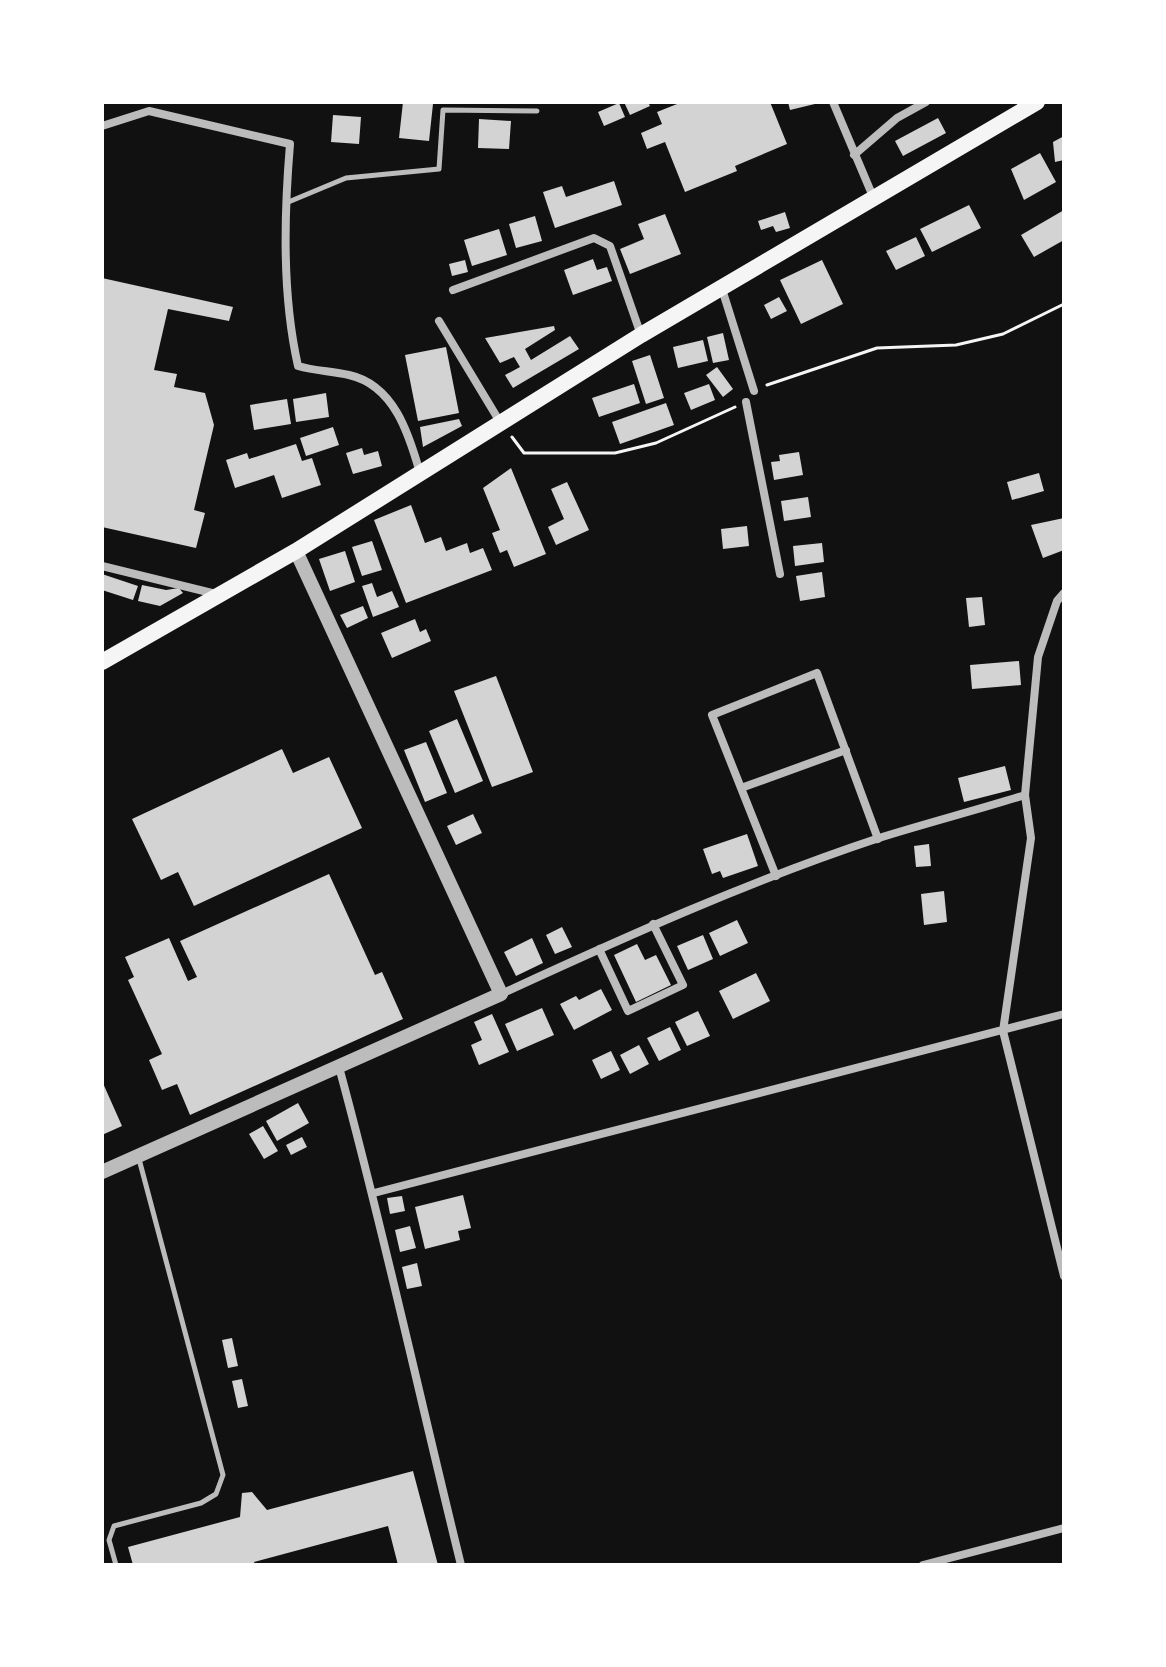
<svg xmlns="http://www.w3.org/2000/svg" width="1166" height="1667" viewBox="0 0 1166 1667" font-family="Rubik,sans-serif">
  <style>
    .building { fill: #d3d3d3 }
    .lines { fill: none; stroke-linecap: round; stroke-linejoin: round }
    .path { stroke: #f5f5f5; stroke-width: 3 }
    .service { stroke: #bcbcbc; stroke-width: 5 }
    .minor { stroke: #bcbcbc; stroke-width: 8 }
    .tertiary { stroke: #bcbcbc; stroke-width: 14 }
    .primary { stroke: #f5f5f5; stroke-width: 16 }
  </style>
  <rect width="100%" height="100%" fill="#111"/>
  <path class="building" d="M403,102l30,2 -4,37 -30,-3z
    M624,102h24l2,4 -20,9z
    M682,102h88l17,42 -52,22 2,5 -52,21 -20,-50 -18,7 -6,-16 21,-9 -5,-12z
    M788,102h31v1l-29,7z
    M619,103l6,14 -21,9 -6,-14z
    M333,115l28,2 -2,27 -28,-2z
    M938,118l8,15 -43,23 -8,-15z
    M479,119l32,2 -2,28 -31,-1z
    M1064,136v24l-9,2 -2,-20z
    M1040,153l16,29 -32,18 -13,-31z
    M614,181l8,24 -67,23 -12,-36 19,-6 4,11z
    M969,205l12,23 -49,24 -12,-23z
    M1064,210v30l-30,17 -13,-22z
    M785,212l5,16 -14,4 -3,-6 -12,4 -3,-9z
    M665,214l16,40 -51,20 -10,-25 24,-10 -6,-15z
    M535,216l7,25 -26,7 -7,-24z
    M499,229l8,26 -35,11 -8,-26z
    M916,237l9,19 -29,14 -10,-19z
    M593,259l4,11 10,-3 5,14 -39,14 -9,-25z
    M465,260l3,12 -16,4 -3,-12z
    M822,260l21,44 -42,20 -21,-44z
    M102,278l131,29 -4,14 -61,-12 -14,61 23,4 -3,13 31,6 9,32 -20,85 11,3 -9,35 -94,-21z
    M779,297l8,14 -16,8 -7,-14z
    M554,326l1,4 -30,19 6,11 39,-24 9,13 -66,39 -8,-13 15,-8 -6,-10 -14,6 -15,-25z
    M723,333l6,27 -16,3 -6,-26z
    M703,340l5,21 -30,7 -5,-21z
    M446,347l13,66 -41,8 -13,-66z
    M650,355l14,43 -18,6 -14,-43z
    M717,367l16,22 -10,8 -17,-22z
    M634,384l6,19 -41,14 -7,-19z
    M709,384l6,16 -24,10 -7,-17z
    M326,393l3,24 -33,5 -3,-23z
    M287,399l4,25 -37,6 -4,-25z
    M666,403l8,22 -54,19 -8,-22z
    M459,419l3,7 -39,21 -3,-20z
    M333,427l6,18 -33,11 -6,-18z
    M296,444l6,17 10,-3 9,27 -39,13 -8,-23 -39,13 -9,-28 21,-7 2,6z
    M362,448l2,7 14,-4 4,15 -29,8 -7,-21z
    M799,452l4,23 -29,5 -3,-18 9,-1 -1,-6z
    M511,468l35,86 -32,13 -7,-17 -7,3 -8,-20 8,-3 -17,-42z
    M1039,473l5,18 -32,9 -5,-18z
    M567,482l22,48 -33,15 -8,-18 16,-8 -13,-30z
    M808,497l3,20 -27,4 -3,-20z
    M411,505l14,38 16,-6 5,14 21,-8 3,10 13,-5 9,22 -86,33 -32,-83z
    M1064,518v32l-21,8 -12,-33z
    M747,526l2,20 -26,3 -2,-20z
    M372,541l10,29 -20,6 -10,-29z
    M822,543l2,19 -29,4 -2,-20z
    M345,551l10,31 -25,9 -11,-32z
    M822,572l3,25 -25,4 -4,-25z
    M102,574l36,12 -5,14 -31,-10z
    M372,583l5,14 15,-6 7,16 -26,10 -11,-31z
    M142,585l24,5 13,-2 4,5 -23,13 -22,-5z
    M982,597l3,28 -16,2 -3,-29z
    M363,606l5,12 -21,10 -7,-13z
    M415,619l5,13 6,-3 5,12 -39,17 -11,-25z
    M1019,661l2,24 -49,4 -2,-24z
    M496,676l37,96 -41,15 -38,-96z
    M457,719l26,62 -28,12 -26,-62z
    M426,742l21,51 -22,9 -21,-52z
    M282,749l11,24 36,-16 33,71 -168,78 -16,-34 -17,8 -29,-61z
    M1005,766l6,24 -47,12 -6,-24z
    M473,814l9,19 -26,12 -9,-19z
    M747,834l11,32 -35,12 -3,-7 -8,3 -9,-25z
    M929,844l2,22 -15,1 -2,-21z
    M329,874l46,101 7,-3 21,47 -213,96 -13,-31 -15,6 -13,-30 13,-6 -34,-74 6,-3 -9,-20 44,-19 19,43 9,-4 -17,-36z
    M944,891l3,31 -23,3 -3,-31z
    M737,920l11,23 -28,13 -11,-23z
    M562,927l10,20 -17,7 -9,-19z
    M703,935l10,24 -25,11 -11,-24z
    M532,938l11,25 -27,13 -12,-24z
    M637,944l8,16 11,-5 15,30 -35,17 -22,-47z
    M756,973l14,28 -37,18 -14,-28z
    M601,989l11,21 -38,20 -14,-26 16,-8 3,4z
    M542,1008l12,27 -37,16 -12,-27z
    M698,1011l12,25 -23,10 -12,-24z
    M492,1014l17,38 -30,13 -8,-20 11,-5 -8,-18z
    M670,1027l11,23 -22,11 -12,-23z
    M639,1045l10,19 -19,10 -10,-19z
    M611,1051l9,19 -19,9 -9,-19z
    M102,1081l20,45 -20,9z
    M298,1103l11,20 -32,18 -11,-20z
    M263,1126l15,25 -14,8 -15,-25z
    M302,1137l5,10 -16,8 -5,-10z
    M463,1195l8,33 -13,3 2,9 -35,9 -10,-42z
    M402,1196l3,15 -15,3 -3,-16z
    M410,1226l6,22 -16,4 -5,-22z
    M417,1263l5,23 -15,3 -5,-22z
    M232,1338l6,28 -10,2 -6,-28z
    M242,1379l6,27 -10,2 -6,-27z
    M413,1471l25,94h-40l-10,-39 -134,36 1,3h-122l-5,-18 112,-30 2,-24 10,-1 15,18z"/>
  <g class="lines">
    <path class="path" d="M767,385l110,-37 79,-3 47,-11 61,-30
      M512,437l12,16h91l41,-10 79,-36"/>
    <path class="service" d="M286,203l60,-25 93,-9 4,-59 94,1
      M116,1565l-7,-25 5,-14 87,-23 15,-9 7,-19 -84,-316"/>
    <path class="minor" d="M833,102l41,97
      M102,126l47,-15 141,33c-6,72 -8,151 8,222 17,5 34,5 51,9 45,10 60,59 71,98
      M854,155l43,-37 29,-16
      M722,289l32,102
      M453,290l141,-52 16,8 31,89
      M439,321l61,101
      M746,402l34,172
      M102,566l114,28
      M1064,593l-7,8 -19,56 -13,138 6,43 -28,193 61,245
      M741,788l105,-38
      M776,876l-64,-161 105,-42 61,166
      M599,949l29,62 55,-26 -30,-61
      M501,994c124,-57 248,-113 378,-156 48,-15 98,-28 146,-43
      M339,1067c45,165 81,332 122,498
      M374,1193l690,-179
      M923,1565l141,-37"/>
    <path class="tertiary" d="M102,1172l399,-178 -205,-443"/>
    <path class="primary" d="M102,662l194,-111 345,-216 396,-233"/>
  </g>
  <rect width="1166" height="1667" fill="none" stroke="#ffffff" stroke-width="208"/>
</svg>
